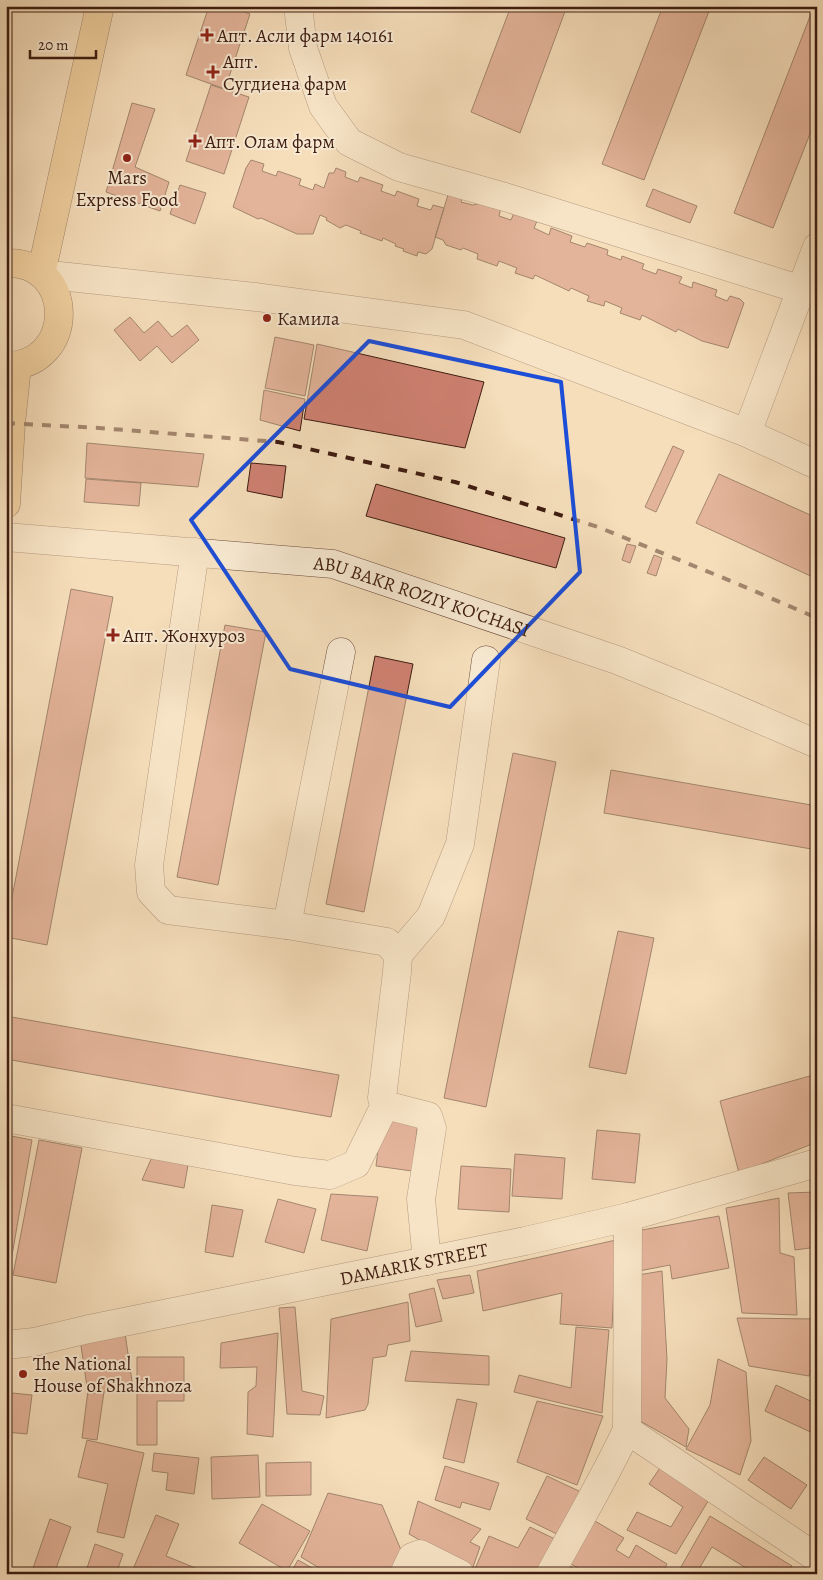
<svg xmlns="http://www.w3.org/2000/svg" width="823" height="1580" viewBox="0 0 823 1580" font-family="Alegreya,serif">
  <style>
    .building { fill: #cf8172; stroke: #3e1c10 }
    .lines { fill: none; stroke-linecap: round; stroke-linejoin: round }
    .minor-casing { stroke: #6c4c3b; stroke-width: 29 }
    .major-casing { stroke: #3e1c10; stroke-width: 29 }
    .minor { stroke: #f8ead3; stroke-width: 28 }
    .major { stroke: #eabf7e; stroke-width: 28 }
    .rail { stroke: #3e1c10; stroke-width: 4; stroke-dasharray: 9 9; stroke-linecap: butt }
    .marked { fill: none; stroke: #1d4ed8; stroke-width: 4; stroke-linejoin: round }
    .poi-dot { fill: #8f2418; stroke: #f8ead3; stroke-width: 2 }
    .labels { text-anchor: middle; stroke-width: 4; stroke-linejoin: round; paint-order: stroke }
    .poi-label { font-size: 19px; fill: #3e1c10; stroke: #f8ead3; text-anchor: start }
    .street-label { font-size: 19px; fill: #3e1c10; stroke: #f8ead3 }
  </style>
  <rect width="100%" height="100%" fill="#f5debb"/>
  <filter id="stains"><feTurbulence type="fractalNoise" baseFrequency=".004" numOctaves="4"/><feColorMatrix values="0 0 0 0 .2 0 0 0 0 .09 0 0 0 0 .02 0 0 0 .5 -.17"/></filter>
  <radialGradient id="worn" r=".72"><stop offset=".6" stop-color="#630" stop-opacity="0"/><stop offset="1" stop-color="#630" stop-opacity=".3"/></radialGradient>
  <path class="building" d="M209,6h17l24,8 -25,75 -39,-14z
    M511,6h56l-47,127 -49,-21z
    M663,6h48l-67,174 -42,-16z
    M814,6h3v110l-44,112 -39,-15z
    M211,85l38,12 -25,77 -38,-13z
    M132,103l23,6 -20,58 34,15 -9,29 -54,-19z
    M251,160l13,4 -2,7 14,5 2,-5 23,8 -2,6 14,5 2,-6 9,4 5,-15h5l2,-5 10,4 -1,5 13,5 2,-5 23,8 -2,6 14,5 2,-5 22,8 -2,7 14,4 2,-5 11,3 -12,41 -6,5 -8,-2 -1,4 -14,-5 1,-2 -9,-3 1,-2 -13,-6 -1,3 -22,-8 1,-2 -15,-6 -6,3 -14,-8 1,-2 -7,-3 -7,19h-16l-36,-16 -3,1 -25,-12 13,-39z
    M180,185l26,8 -11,31 -25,-10z
    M653,189l44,17 -7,17 -44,-17z
    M463,194l-2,8 12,3 12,-3 16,6 -2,8 12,4 3,-7 23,8 -3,7 15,7 2,-7 21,8 -2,6 15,5 2,-4 21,7 -1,5 14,5 1,-4 22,8 -2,5 14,5 2,-5 24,8 -3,6 13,5 1,-6 24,8 -2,6 12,5 3,-5 10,3 4,4 -16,45 -26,-7 -24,-12 -2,3 -34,-17 -2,5 -20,-7 2,-5 -17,-7 -1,5 -17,-5 2,-5 -18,-8 -2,3 -34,-16 -2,4 -18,-6 2,-5 -18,-7 -2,5 -20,-7 1,-5 -15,-6 -2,2 -15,-5 -3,-5 -8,-3 13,-42z
    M130,317l14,16 14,-12 14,16 15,-12 12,15 -27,23 -15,-17 -17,15 -26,-31z
    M275,337l39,8 -9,51 -40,-8z
    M317,344l167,38 -19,66 -161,-29z
    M264,390l41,9 -5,32 -40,-11z
    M87,443l117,11 -6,33 -113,-9z
    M673,446l11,5 -28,61 -11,-5z
    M251,463l35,3 -4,32 -35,-7z
    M719,474l98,44v61l-121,-56z
    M86,479l55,4 -2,23 -55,-4z
    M376,484l189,54 -9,30 -190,-52z
    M627,544l9,2 -6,17 -8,-3z
    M654,555l8,3 -6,18 -9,-3z
    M71,589l42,8 -66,348 -41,-8v-8z
    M225,625l41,7 -48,253 -41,-8z
    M375,656l38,8 -49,248 -38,-8z
    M513,753l43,9 -70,345 -42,-9z
    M611,770l206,36v44l-213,-37z
    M618,931l36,7 -28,136 -37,-7z
    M6,1016l333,59 -8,42 -325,-58z
    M817,1074v68l-78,31 -19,-72z
    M382,1118l36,4 -6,49 -36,-5z
    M597,1130l43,4 -5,49 -43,-4z
    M6,1135l26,5 -26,150z
    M39,1140l43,8 -26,135 -43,-8z
    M515,1154l50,4 -3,41 -50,-3z
    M152,1157l36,8 -4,23 -42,-8z
    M461,1166l50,3 -2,43 -51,-3z
    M817,1192v55l-22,3 -7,-57z
    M331,1194l47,3 -11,54 -46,-11z
    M779,1198l1,55 14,4 3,58 -55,-2 -16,-105z
    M278,1199l38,10 -12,44 -39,-11z
    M212,1205l31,5 -10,47 -28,-5z
    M719,1216l10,52 -57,11 -2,-14 -31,6 -8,-39z
    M616,1240l-4,88 -52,-4 2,-31 -79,18 -6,-40z
    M662,1271l5,88 -2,39 24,31 -3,18 -46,-26 -2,-146z
    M470,1275l4,18 -31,6 -6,-19z
    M434,1288l8,33 -26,6 -7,-33z
    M408,1302l2,39 -22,4 -2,11 -13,2 -5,46 -3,6 -39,8 5,-99z
    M295,1307l7,84 22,5 -4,19 -33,-1 -8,-106z
    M737,1318l80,1v35l-8,22 -60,-10z
    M576,1327l33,3 -7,83 -88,-21 5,-17 52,13z
    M125,1333l8,55 -45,6 -8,-55z
    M278,1333l-5,104 -26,-3 1,-42 8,-6 1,-19 -37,1 1,-25z
    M411,1351l78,5v29l-84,-4z
    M137,1357h47v44h-27v44h-20z
    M718,1359l28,13 5,69 -11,34 -54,-26 24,-44z
    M776,1385l41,19v31l-52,-24z
    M88,1390l16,2 -7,48 -15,-2z
    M12,1393l20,2 -5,39 -21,-2z
    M457,1399l20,4 -13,60 -21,-5z
    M537,1401l66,15 -26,69 -60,-23z
    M87,1440l57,13 -20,85 -27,-6 11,-48 -30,-7z
    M154,1453l45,5 -5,36 -28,-4 2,-17 -16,-2z
    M258,1455l2,42 -48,2 -1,-42z
    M764,1457l43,28 -16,24 -43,-29z
    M311,1462v33l-45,1v-33z
    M662,1465l48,33 -34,56 -49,-24 10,-18 34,15 12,-20 -34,-23z
    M445,1466l54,17 -9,27 -28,-8 -2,6 -25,-8z
    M547,1476l34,16 -20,44 -35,-17z
    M328,1493l54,12 19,45 -12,24h-60l-28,-17z
    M418,1501l63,28 -11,13 10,5 -8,23 -63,-36z
    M262,1504l48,27 -23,40 -48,-28z
    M156,1515l23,9 -13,32 32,13 -2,5h-65z
    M710,1516l82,50 -5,8h-31l-44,-27 -16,27h-19z
    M588,1517l36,21 -8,12 13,8 7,-13 31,19 -5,10h-72l-29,-15z
    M50,1519l21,8 -17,47h-23z
    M530,1527l27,13 -21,34h-53l-8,-5 14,-33 29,12z
    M95,1544l28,10 -7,20h-31z
    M298,1560l25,14h-33z
    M559,1561l25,13h-31z"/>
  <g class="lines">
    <defs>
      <g id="minor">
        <path d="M298,6l5,42 20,58 26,36 50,25 106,30 297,93"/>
        <path d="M41,274l215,23 208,28 283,108 70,32"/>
        <path d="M747,433l70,-186"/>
        <path id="s1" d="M6,537l327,27 284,96 98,40 102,44"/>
        <path d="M195,552l-46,313 2,27 17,18 119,15 100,17 11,13 -1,17 -15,126 3,7 43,11 4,12 -11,71 6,62"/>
        <path d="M287,925l54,-273"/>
        <path d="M398,955l33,-39 29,-72 26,-184"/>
        <path d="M6,1118l289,53 35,4 26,-11 29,-59"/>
        <path d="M628,1217l-1,213 190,128"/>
        <path id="s2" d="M6,1345l28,-3 55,-13 436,-88 103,-24 189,-54"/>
        <path d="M404,1574l8,-17 8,-3 40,20"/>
        <path d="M550,1574c26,-48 54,-95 77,-144"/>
      </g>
      <path id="major" d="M6,263c69,-3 72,102 0,103
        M41,274l59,-268
        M6,504l5,-80 6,-58"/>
    </defs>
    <use href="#minor" class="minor-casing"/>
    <use href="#major" class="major-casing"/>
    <use href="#minor" class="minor"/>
    <use href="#major" class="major"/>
    <path class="rail" d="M6,423l93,5 179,14 177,40 143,45 133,54 86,37"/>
  </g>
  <path d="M0 0H823V1580H0ZM369,341l192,41 19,190 -130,135 -160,-38 -99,-149z" fill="#f5debb" fill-opacity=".55" fill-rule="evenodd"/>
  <path class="marked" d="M369,341l192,41 19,190 -130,135 -160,-38 -99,-149z"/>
  <g class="poi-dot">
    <path d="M204.5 27.5h5v5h5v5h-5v5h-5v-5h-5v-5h5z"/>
    <path d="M210.5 64.5h5v5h5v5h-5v5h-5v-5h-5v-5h5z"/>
    <path d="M192.5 133.5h5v5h5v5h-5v5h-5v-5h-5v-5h5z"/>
    <circle cx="127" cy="158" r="5"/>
    <circle cx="267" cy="318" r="5"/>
    <path d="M110.5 627.5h5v5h5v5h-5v5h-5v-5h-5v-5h5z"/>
    <circle cx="23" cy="1374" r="5"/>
  </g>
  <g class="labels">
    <g class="poi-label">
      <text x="217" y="42">Апт. Асли фарм 140161</text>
      <text x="223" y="68">Апт.<tspan x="223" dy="22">Сугдиена фарм</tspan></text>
      <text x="205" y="148">Апт. Олам фарм</text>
      <text x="127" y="184" text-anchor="middle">Mars<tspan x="127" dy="22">Express Food</tspan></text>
      <text x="277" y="325">Камила</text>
      <text x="123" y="642">Апт. Жонхуроз</text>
      <text x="33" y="1370">The National<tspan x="33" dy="22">House of Shakhnoza</tspan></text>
    </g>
    <g class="street-label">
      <text dy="7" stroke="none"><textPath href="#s1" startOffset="422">ABU BAKR ROZIY KO'CHASI</textPath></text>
      <text dy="7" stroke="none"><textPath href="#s2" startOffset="416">DAMARIK STREET</textPath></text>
    </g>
  </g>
  <rect width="823" height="1580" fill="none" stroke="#f5debb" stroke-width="25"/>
  <rect x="8" y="8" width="808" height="1565" fill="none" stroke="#3e1c10" stroke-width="2.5"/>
  <rect x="12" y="12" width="798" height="1555" fill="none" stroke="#3e1c10"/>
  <path d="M30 50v8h66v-8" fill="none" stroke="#3e1c10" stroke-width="2.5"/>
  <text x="38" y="50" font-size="15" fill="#3e1c10" stroke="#f8ead3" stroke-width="4" paint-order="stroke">20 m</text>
  <rect width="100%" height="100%" filter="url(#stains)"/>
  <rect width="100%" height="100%" fill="url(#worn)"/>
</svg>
